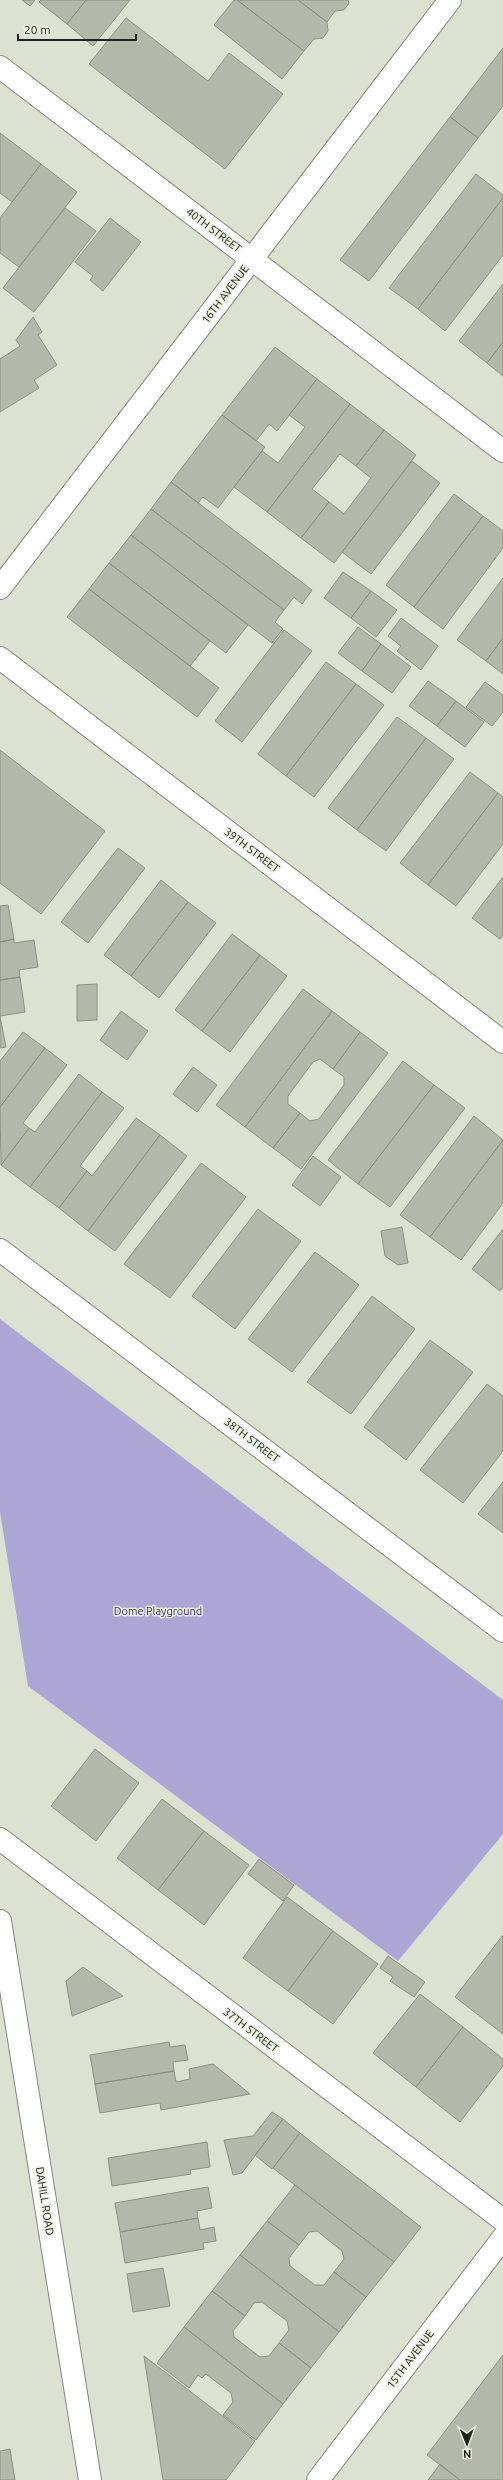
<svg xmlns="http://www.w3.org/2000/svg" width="503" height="2480" viewBox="0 0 503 2480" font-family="Ubuntu,sans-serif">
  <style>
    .green { fill: #ada6d4 }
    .building { fill: #b3b9aa; stroke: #8c9283 }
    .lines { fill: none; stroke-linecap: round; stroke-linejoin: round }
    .minor-casing { stroke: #83897a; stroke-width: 24 }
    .minor { stroke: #fff; stroke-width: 22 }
    .labels { text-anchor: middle; stroke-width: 3; stroke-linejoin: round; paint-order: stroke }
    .street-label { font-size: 11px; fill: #20221c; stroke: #e8efde }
    .park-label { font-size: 11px; fill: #3c2770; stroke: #e8efde }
  </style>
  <rect width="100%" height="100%" fill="#dbe2d1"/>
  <path class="green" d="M0,1319l503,381v134l-105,127 -370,-275 -28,-174z"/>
  <path class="building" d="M22,0h13l-5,6z
    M41,0h45l-19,24 -28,-22z
    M86,0h44l-37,46 -26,-22z
    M234,0h3l67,51 -22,28 -68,-54z
    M237,0h61l29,22 1,9 -5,7 -9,1 -10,12z
    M298,0h50l1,3 -5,7 -9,1 -8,11z
    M126,18l82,63 21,-28 54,41 -58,75 -136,-105z
    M503,48v58l-25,32 -28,-21z
    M450,117l28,21 -109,143 -29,-21z
    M0,133l41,31 -29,38 -12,-9z
    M41,164l36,28 -58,75 -19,-14v-35z
    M476,174l27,21v3l-85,111 -29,-21z
    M503,198v57l-58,76 -27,-22z
    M65,208l31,23 -62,81 -31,-24z
    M110,218l31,24 -38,49 -13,-11 3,-4 -18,-14z
    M503,284v58l-16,21 -28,-22z
    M33,317l9,15 -4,3 19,30 -23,15 5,8 -39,24v-53l20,-13 -4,-6z
    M503,342v34l-16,-13z
    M275,347l42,32 -40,52 -8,-7 -13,17 -34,-26z
    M317,379l33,25 -83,108 -33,-25 28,-36 16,12 27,-36 -16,-12z
    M350,404l34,26 -28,36 -16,-12 -28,35 17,13 -28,36 -34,-26z
    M222,415l43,32 -47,61 -15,-11 -5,6 -27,-21z
    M384,430l32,25 -82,108 -33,-25 28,-36 15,12 27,-36 -15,-12z
    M412,461l28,22 -69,91 -29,-22z
    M171,482l141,108 -10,14 -8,-7 -10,13 -133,-101z
    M454,494l29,22 -69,91 -28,-22z
    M151,509l133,101 -9,12 8,7 -11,14 -141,-108z
    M483,516l20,15v17l-60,81 -29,-22z
    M131,535l117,90 -22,28 -117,-90z
    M109,563l101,78 -20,25 -101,-77z
    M343,572l28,19 -20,27 -27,-20z
    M503,578v60l-17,23 -29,-21z
    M89,589l130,99 -22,29 -130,-100z
    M371,591l26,19 -21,27 -25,-19z
    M401,618l37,28 -17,24 -24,-19 4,-5 -13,-10z
    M358,627l23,17 -19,27 -24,-18z
    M284,630l28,21 -70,91 -27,-21z
    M503,638v36l-17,-13z
    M381,644l30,23 -19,26 -30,-22z
    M326,662l30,22 -70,92 -28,-22z
    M428,681l28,20 -19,25 -28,-20z
    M485,682l18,13v17l-11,14 -26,-19z
    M356,684l28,21 -70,92 -28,-21z
    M456,701l28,21 -19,25 -28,-21z
    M397,717l29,21 -69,92 -29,-22z
    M426,738l28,21 -68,92 -29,-21z
    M0,750l105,81 -64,83 -41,-31z
    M470,772l28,21 -70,92 -28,-22z
    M498,793l5,4v47l-47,62 -28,-21z
    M118,848l27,20 -57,75 -27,-21z
    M503,877v58l-3,4 -28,-21z
    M161,880l27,22 -57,74 -27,-21z
    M188,902l28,21 -57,75 -28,-22z
    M8,905l6,34 -14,3v-36z
    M232,934l28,21 -58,76 -27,-21z
    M14,939v4l20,-3 4,27 -19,3 1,7 -20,3v-38z
    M260,955l27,21 -57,76 -28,-21z
    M20,977l5,35 -25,4v-36z
    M97,984v36l-20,1v-36z
    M303,989l29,22 -87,116 -29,-22z
    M121,1011l27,20 -21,29 -27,-20z
    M332,1011l28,21 -27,37 -13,-10 -7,3 -25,34v8l12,9 -27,35 -28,-21z
    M0,1016l6,31 -6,1z
    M23,1032l22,16 -45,59v-46z
    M360,1032l28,21 -87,116 -28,-21 27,-35 10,8 9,-2 25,-34v-8l-11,-8z
    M45,1048l22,17 -44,58 6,5 -28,37 -1,-58z
    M403,1061l31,24 -76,99 -30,-24z
    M193,1067l24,18 -20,27 -24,-18z
    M79,1074l23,18 -72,95 -29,-22 28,-37 6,4z
    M434,1085l31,23 -75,99 -32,-23z
    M102,1092l22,16 -44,58 7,5 -28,37 -29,-21z
    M474,1116l29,24 -73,97 -30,-22z
    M136,1118l24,17 -72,96 -29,-23 28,-37 5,5z
    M160,1135l27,21 -72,95 -27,-20z
    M503,1140v63l-42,57 -31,-23z
    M313,1156l28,21 -21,29 -28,-21z
    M201,1163l45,34 -76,101 -46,-34z
    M258,1209l43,32 -66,88 -43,-33z
    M402,1227l6,36 -10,2 -13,-9 -4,-25z
    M503,1229v58l-3,4 -28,-22z
    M315,1252l44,33 -67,87 -44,-33z
    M372,1296l43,33 -64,85 -44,-32z
    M430,1340l43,32 -67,88 -42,-33z
    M487,1384l16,12v55l-40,52 -43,-33z
    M503,1482v51l-25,-19z
    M95,1749l44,34 -43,58 -45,-35z
    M162,1799l42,32 -46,59 -41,-32z
    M204,1831l45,34 -45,60 -46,-35z
    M259,1859l35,26 -11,16 -35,-27z
    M287,1897l46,34 -45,60 -45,-33z
    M333,1931l45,33 -45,60 -45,-33z
    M503,1935v99l-48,-37z
    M388,1956l37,26 -11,15 -24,-16 3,-4 -13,-9z
    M83,1967l40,29 -51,20 -6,-35z
    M420,1994l43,33 -47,60 -43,-34z
    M463,2027l40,32v7l-43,56 -44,-35z
    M169,2042l1,5 15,-2 3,15 -15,2 1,9 -79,13 -5,-29z
    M213,2064l37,30 -89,16 -1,-7 -60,10 -5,-29 79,-13 2,11 14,-3 -1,-10z
    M272,2112l11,7 -41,54 -9,2 -9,-35 29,-4z
    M283,2119l17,14 -28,36 -17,-14z
    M300,2133l121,94 -27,35 -121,-94z
    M207,2142l3,25 -20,3 1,4 -79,12 -4,-28z
    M295,2185l99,77 -28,35 -32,-25 10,-13 -2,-8 -25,-20 -8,1 -10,13 -32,-24z
    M208,2187l4,21 -15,3 1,7 -78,14 -5,-29z
    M198,2218l2,12 14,-3 2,14 -13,2 1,6 -79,14 -5,-31z
    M267,2221l32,24 -10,13 1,8 25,19h9l10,-13 32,25 -27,35 -99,-77z
    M240,2255l99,77 -28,36 -32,-25 10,-13 -2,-9 -25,-19 -8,1 -9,13 -33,-25z
    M163,2268l7,38 -37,6 -6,-38z
    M212,2291l33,25 -12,15 1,6 26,20 9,-1 10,-13 32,25 -28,36 -99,-77z
    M184,2327l99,77 -27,36 -33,-25 10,-13 -2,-9 -25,-19 -4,4 -4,-3 -9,13 -32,-25z
    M503,2355v125h-43l-33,-25z
    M144,2356l111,85 -29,39h-63z
    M10,2449l5,31h-15v-29z
    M440,2464l20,16h-32z"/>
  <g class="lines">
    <defs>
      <path id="minor" d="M0,67l503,384
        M0,588l450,-588
        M0,658l503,384
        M0,1250l503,381
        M0,1839l503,381
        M0,1921l90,559
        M318,2480l185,-242"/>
    </defs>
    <use href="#minor" class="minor-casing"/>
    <use href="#minor" class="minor"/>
  </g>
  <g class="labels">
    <g class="street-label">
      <text transform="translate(214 230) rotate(37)" y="4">40TH STREET</text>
      <text transform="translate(225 294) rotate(-53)" y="4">16TH AVENUE</text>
      <text transform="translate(252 850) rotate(37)" y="4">39TH STREET</text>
      <text transform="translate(252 1440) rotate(37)" y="4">38TH STREET</text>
      <text transform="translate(251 2030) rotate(37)" y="4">37TH STREET</text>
      <text transform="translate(45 2201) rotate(81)" y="4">DAHILL ROAD</text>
      <text transform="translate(410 2359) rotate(-53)" y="4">15TH AVENUE</text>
    </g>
    <g class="park-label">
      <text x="158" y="1615">Dome Playground</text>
    </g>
  </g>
  <g transform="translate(467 2444) rotate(179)" stroke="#e8efde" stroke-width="3" paint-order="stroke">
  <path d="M0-3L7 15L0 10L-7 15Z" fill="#20221c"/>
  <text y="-6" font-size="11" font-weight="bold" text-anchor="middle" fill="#20221c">N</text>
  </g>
  <path d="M18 34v6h118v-6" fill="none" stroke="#20221c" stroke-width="2"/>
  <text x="24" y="34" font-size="12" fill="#20221c" stroke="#e8efde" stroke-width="3" paint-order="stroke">20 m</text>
</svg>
